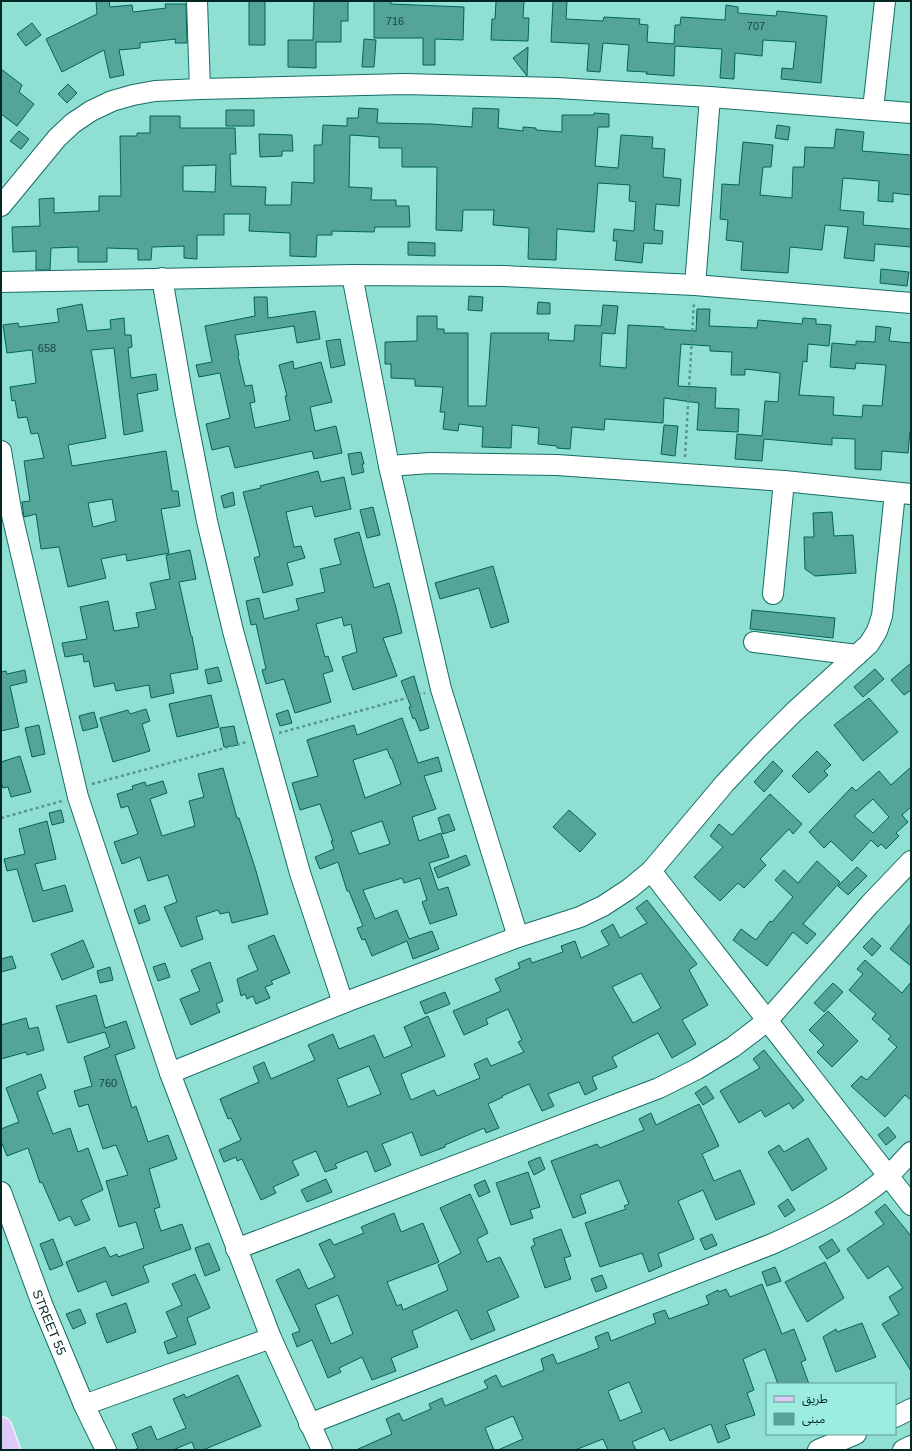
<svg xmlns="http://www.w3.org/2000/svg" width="912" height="1451" viewBox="0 0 912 1451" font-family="Helvetica,'Noto Sans Arabic',sans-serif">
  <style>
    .building { fill: #54a498; stroke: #00645a; fill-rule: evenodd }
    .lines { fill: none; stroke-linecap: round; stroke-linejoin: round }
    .minor-casing { stroke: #156e65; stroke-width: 22 }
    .major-casing { stroke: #fff; stroke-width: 24 }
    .path { stroke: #58968d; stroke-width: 2.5; stroke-dasharray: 3 3; stroke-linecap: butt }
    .minor { stroke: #fff; stroke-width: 20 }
    .major { stroke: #ddcaf8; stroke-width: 22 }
    .labels { text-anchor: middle; stroke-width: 4; stroke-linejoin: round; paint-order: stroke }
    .number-label { font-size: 11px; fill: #174640 }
    .street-label { font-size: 13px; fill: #032722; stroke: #9cece0 }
  </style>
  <rect width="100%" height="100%" fill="#8fdfd3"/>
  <path class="building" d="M96,1h13l1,6 22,-2 1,7 33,-4 -1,-4h21l1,39h-12l1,-4 -36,4v5l-21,2 5,25 -14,3 -6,-28 -42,22 -16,-33 51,-25z
    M249,1h16v44h-16z
    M314,1h34v20h-7v21h-25v26l-28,-1v-27h25z
    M374,1h17v3l73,3 -1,33 -28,-1v26h-12v-27h-49z
    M496,1h28l-1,17h6l-1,23 -37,-1 1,-21h3z
    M553,1h14l-1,18 37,2 1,-4 36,2 -1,5 9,1 -1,17 27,2 1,-19h5l1,-8 44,3 1,-15 12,2v6l38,3 1,-5 50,5 -6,67 -40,-4 1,-11 11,1 3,-27 -33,-2 -1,16 -27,-3 -1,26 -14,-1 2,-29 -47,-3 -1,30 -28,-2 1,-2 -20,-1 2,-26 -26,-2 -3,29 -13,-1 2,-27 -38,-2z
    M32,23l9,12 -15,11 -9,-12z
    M364,39l12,1 -2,27h-12z
    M528,47l-1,29 -14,-18z
    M1,69l21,16 -3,7 15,12 -17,22 -16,-12z
    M68,84l9,9 -10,10 -9,-9z
    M359,108l19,1 -1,14 54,1 41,3 1,-19 26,1 -1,19 25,3v-4l13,1v2l26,2v-17h32v-2l15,1v13h-11l-3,39 23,2 3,-33 32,2 -1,11 13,1 -2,28 18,2 -2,27 -23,-2 -2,26 9,1 -1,13 -18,-1 -2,20 -27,-3 2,-19h-4l1,-12 20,2 2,-29 -7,-1 1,-16 -32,-2 -4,49 -37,-3 -1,31 -28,-1 1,-31 -36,-3 1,-15h-31l-1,21 -26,-1 1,-63h-35v-19h-23v-11l-29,-2 -1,52 23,1 -1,12h25v6h13l1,21h-35l-1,5 -42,-1v4h-15l-1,22 -26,-1v-23l-41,-2 1,-17h-26v21h-27v24l-13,-1v-12l-32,1 -1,13h-13v-11l-31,-1v14h-29v-15l-27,1 -1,22h-14v-19l-23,1 -1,-25 28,-1 -1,-27 15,-1v15l45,-2v-15h22l-1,-60h17v-3h13v-17h30v12h55l1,26h-6l1,32 35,1 -1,18h26l1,-23 22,1v-38h8l1,-20 24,1v-8h11zM216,165l-1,27 -32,-1v-25z
    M226,110h28v16h-28z
    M777,125l13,2 -2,13 -13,-2z
    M836,129l28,3 -2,19 49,4v40l-18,-2v9l-15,-1 1,-20 -36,-3 -3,32 24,2 -1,13 48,4v18l-36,-3 -1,17 -30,-3 4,-31 -23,-2 -3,25 -32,-3 -2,26 -47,-3 2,-28 -17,-2 2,-20 -8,-1 2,-35 17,1 4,-43 30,3 -2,22h-8l-3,28 32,3 1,-31h11l1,-20 29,1z
    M19,131l10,8 -8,10 -11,-8z
    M259,134l33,1 1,16h-11v5l-22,1z
    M408,242l27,1v13l-27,-1z
    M881,269l28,3 -2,14 -27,-3z
    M469,296l14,1 -1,14 -14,-1z
    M254,297h13l1,21 47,-7 5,28 -23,4 -3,-17 -59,9 4,20 -1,1 7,30 7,-1 3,17 -5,1 5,25 35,-8 -5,-24h2l-8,-31 14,-4 1,8 27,-7 11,40 -22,5 5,24 21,-5 6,27 -28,6 -2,-8 -77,17 -6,-22 -17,4 -6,-26 24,-6 -10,-45 -21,4 -3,-12 16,-3 -7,-36 50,-10z
    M538,302l12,1v11h-13z
    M82,304l5,27 24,-2 -1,-9 14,-2 1,17h6l1,12 -4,1 3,30 25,-4 2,16 -21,4 6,37 -19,4 -10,-87 -23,2 15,88 -38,7 4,21 94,-15 6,40h6l2,15 -19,3 8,44 -42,8 -1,-7 -25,5 5,19 -38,9 -9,-40 -18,2 -5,-35 -12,3 -2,-15 8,-1 -6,-40 20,-3 -6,-25 -7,1 -4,-17 -9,1 -3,-18 -3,1 -2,-14 26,-4 -4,-33 -25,3 -4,-28 15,-2 1,4 40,-5 -2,-13zM112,499l4,22 -23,6 -5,-24z
    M603,305l15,1 -3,28 -13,-1 -2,33 26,2 2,-43 36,2v2l32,2 1,-22h13l-1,17 48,2 1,-8 44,4 1,-6 13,1v5l15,1 -2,21 -21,-2 -1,18 -4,-1 -4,34 35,2 -1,18 29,2 1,-12 19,1 4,-41 -30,-2 -1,6 -25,-2 2,-24 24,2v-4l19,1 1,-16 15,2 -2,13 22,2v88h-1l-2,22 -26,-2 -1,19 -26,-1v-30l-23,-1v7l-68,-6 -2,22 -27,-2 2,-25 25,2 3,-35 13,1 2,-29 -35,-4v6h-14l1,-23 -22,-1v-5l-29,-2 -3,42 38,2 -1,20 24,1 -1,23 -41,-2 2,-27 -35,-5 -1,25 -58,-4 -1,11 -32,-3 -2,22 -13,-1v-2l-19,-2 1,-16 -27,-3 -1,23 -29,-1 1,-20 -24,-3 -1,7 -15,-2 2,-17h-5l3,-25 -28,-1v-7l-24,-1v-14h-6v-22l32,-1v-25h20v13h7v4h24v73h18l5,-73h58l-1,7 26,1 1,-16 26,1z
    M340,339l5,26 -14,3 -5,-27z
    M664,425l14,1 -3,30 -14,-2z
    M361,452l3,12h-2l2,8 -12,3 -4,-21z
    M318,471l3,11 23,-5 7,32 -36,8 -3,-11 -26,6 8,35 7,-1 4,12 -18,5 6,22 -30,8 -9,-35 6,-2 -17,-64 18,-4 -1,-2z
    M233,492l2,13 -11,3 -3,-12z
    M373,507l7,28 -13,3 -7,-28z
    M832,512l2,24 19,-1 3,38 -41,3 -10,-7 -1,-32h10l-1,-24z
    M359,532l15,56 15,-5 7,25 6,25 -19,5 14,38 -44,14 -11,-33 15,-5 -6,-28 -7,2 -2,-9 -26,7 9,33 3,-1 5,15 -10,3 8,28 -36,11 -11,-34 -18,5 -4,-14 4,-1 -10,-45 -5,1 -5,-24 13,-3 5,21 35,-9 -3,-11 29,-7 -5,-23 21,-5 -7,-25z
    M190,550l6,29 -17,3 12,54h1l6,33 -28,5 4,19 -23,5 -2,-13 -33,6 -2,-8 -20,4 -5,-26 -5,1 -1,-8 -18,3 -3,-14 25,-4 -7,-32 28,-6 6,30 25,-4 -3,-14 20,-4 -6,-26 20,-4 -4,-24z
    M493,566l16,56 -18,6 -12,-40 -39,11 -5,-16z
    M752,610l83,8 -2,20 -83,-9z
    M911,663v27l-7,5 -13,-15z
    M218,667l4,14 -14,3 -3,-14z
    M875,669l9,10 -21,18 -9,-10z
    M25,670l2,12 -17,4 9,41 -18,4v-59l5,-1 1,3z
    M414,676l15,52 -9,3 -5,-13 -2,1 -4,-12h2l-10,-26z
    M211,695l8,32 -42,10 -8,-33z
    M869,698l29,34 -35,29 -29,-36z
    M146,709l4,12 -8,3 8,27 -37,11 -13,-44 28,-8 2,4z
    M288,710l4,13 -12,3 -4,-12z
    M94,712l4,15 -15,4 -4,-15z
    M402,718l16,45 20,-6 4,14 -18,5 12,33 -24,8 7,24 22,-8 8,24 -20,6 9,27 10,-3 9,28 -27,9 -8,-22 5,-2 -7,-22 -16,5 -2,-5 -39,12 12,29 22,-9 12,29 23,-8 7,18 -26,10 -6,-18 -35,15 -7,-17 -3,1 -5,-12 6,-2 -14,-35h-2l-9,-29 -18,7 -5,-12 19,-8 -3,-8h2l-13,-37 -20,6 -8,-27 26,-7 -11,-36 47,-15 3,10zM387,749l4,10h1l9,25 -36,14 -12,-38zM382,821l8,23 -31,10 -8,-22z
    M39,725l6,29 -13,3 -7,-29z
    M234,726l4,19 -14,2 -4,-19z
    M817,751l14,14 -7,6 4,4 -19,18 -17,-17z
    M20,756l11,36 -20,5 -3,-10 -5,1 -2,-6v-20z
    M773,761l10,10 -19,21 -10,-10z
    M911,767v40l-9,8 6,7 -12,11 3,3 -13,13 -5,-5 -3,3 -7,-7 -19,21 -21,-20 -7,7 -15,-16 43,-45 4,4 23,-20 12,14zM873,799l16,18 -16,16 -19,-17z
    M223,768l14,50h2l17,53 12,43 -36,9 -3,-11 -9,2 -2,-4 -22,7 7,22 -22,8 -17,-40 13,-5 -9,-27 -20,6 -8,-24 -18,7 -8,-22 24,-8 -10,-28 -7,2 -4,-14 16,-5 -1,-3 13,-4 1,4 17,-5 4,12 -17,6 12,37 33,-10 -6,-25 15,-4 -6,-23z
    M770,794l32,30 -9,10 -4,-5 -29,30 6,6 -22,23 -6,-5 -18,18 -26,-24 29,-30 -13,-11 9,-12 13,11z
    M61,810l3,12 -12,3 -3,-12z
    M569,810l27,24 -16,18 -27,-25z
    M449,814l6,16 -12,4 -5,-16z
    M47,821l9,38 -21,5 8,27 22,-6 8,26 -40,11 -16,-53 -10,2 -3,-12 21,-5 -6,-25z
    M466,855l4,10 -32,13 -4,-10z
    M817,861l23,21 -37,42 13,10 -9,10 -14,-12 -26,34 -34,-26 8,-11 15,11 14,-19 2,1 21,-25 -18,-17 9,-10 14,13z
    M857,867l10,9 -19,19 -10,-9z
    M647,900l50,64 -8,6 19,35 -26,15 14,24 -24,14 -14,-25 -46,24 5,10 -25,10 5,12 -12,6 -6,-13 -31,12 6,12 -12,5 -13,-27 -27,12 1,1 -15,7 11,24 -13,5 -2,-5 -39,17v2l-24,9 -9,-24 -30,12 9,21 -16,7 -8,-21 -32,13 2,4 -12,4 -9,-21 -24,10 7,14 -26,12 3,6 -15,7 -19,-41 -5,2 -1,-4 -12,5 -5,-12 22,-10 -10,-22 -3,1 -8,-20 39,-17 -6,-15 11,-5 7,17 44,-19 -7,-15 25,-11 6,15 35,-14 10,23 28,-12 -8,-19 24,-11 17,40 -44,18 10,26 23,-10 3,6 43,-18 -6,-14 13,-6 4,8 33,-14 -6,-10 4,-2 -14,-31 -22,10 2,5 -24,11 -11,-24 48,-20 -6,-12 25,-11 -2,-5 12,-5 2,5 31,-11 -2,-6 14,-5 6,17 28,-13 -8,-14 12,-7 7,14 27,-15 -11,-15zM641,973l20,35 -28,15 -21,-36zM369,1066l12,28 -33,13 -11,-28z
    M145,905l5,15 -11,4 -5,-14z
    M911,923v43l-21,-17z
    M274,935l16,38 -19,8 2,3 -8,3 5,11 -14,6 -3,-8 -6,3 -2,-5 -4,2 -4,-17 21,-9 -10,-24z
    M872,938l9,8 -9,10 -9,-9z
    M83,940l11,27 -32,13 -11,-26z
    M12,956l4,12 -15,4v-13z
    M865,960l37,33 9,-11v118l-6,-5 -20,22 -34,-31 10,-10 6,4 30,-33 -9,-8 3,-3 -19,-17 4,-5 -27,-24 14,-16 -6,-5z
    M210,962l13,39 -7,3 4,8 -29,13 -11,-26 20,-8 -9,-21z
    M165,963l5,14 -12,4 -5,-14z
    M110,967l3,13 -13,3 -3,-12z
    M833,983l10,9 -19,20 -10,-9z
    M445,992l5,12 -25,10 -5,-12z
    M96,995l9,33 21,-7 9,27 -20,7 17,53 4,-2 12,36 20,-7 9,24 -28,10 11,38 -6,2 7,22 21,-7 9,25 -48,17 6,16 -37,14 -6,-15 -28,11 -12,-30 39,-15 5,10 7,-3 1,3 26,-9 -8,-26 -17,5 -13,-46 22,-6 -12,-30 -13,4 -15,-45 -9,3 -5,-16 18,-5 -8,-29 26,-10 -5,-15 -37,11 -12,-37z
    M828,1011l30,30 -26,26 -15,-15 7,-7 -15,-15z
    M26,1018l3,11 9,-2 6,23 -17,5 -1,-3 -25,7v-34z
    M764,1050l40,50 -11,9 -4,-6 -24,14 -4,-7 -22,13 -19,-32 40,-23 -7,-9z
    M41,1074l5,14 -9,4 16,42 17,-6 8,24 10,-4 15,42 -22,10 9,20 -15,6 -5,-10 -11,5 -17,-39 -2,1 -12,-35 -21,8 -6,-15v-12l18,-7 -13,-34z
    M706,1086l8,12 -11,7 -8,-12z
    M699,1104l20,42 -17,8 12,27 26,-11 15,34 -39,16 -13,-30 -25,11 16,38 -36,15 4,12 -13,6 -7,-19 -42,14 -15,-44 41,-14 -2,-3 5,-2 -10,-24 -39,15 6,18 -13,5 -22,-57 46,-17 3,4 44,-18 -5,-11 12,-6 5,12z
    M888,1127l8,10 -10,8 -8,-10z
    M808,1138l19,31 -35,22 -24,-39 11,-7 5,7z
    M540,1157l5,12 -11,6 -6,-13z
    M528,1172l12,35 -10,3 3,8 -22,7 -15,-42z
    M326,1179l6,13 -25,10 -6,-12z
    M485,1180l5,12 -11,5 -5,-12z
    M470,1194l18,39 -11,6 10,23 13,-5 19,40 -32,14 8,19 -24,10 -14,-30 -45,21 6,16 -27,11 5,13 -24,9 -10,-23 -23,11 2,4 -13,6 -16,-38 -15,7 -5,-13 8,-3 -24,-51 23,-11 9,20 27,-12 -16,-33 11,-5 4,6 30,-12 -3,-6 33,-14 7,19 22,-9 16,39 -52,20 10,24 4,-2 2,6 45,-20 -10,-25 23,-12 -21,-45zM338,1295l15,39 -22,10 -16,-39z
    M788,1199l7,11 -10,7 -7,-11z
    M885,1204l26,32v135l-29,-47 17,-10 -10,-17 14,-9 -15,-22 -20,13 -21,-30 37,-25 -9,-12z
    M561,1229l10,27 -7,2 7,21 -26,9 -14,-41 4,-2 -2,-6z
    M712,1234l5,11 -12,5 -5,-11z
    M53,1239l10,26 -13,5 -10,-26z
    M832,1239l8,12 -13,8 -8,-12z
    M209,1243l11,27 -15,6 -10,-28z
    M825,1262l19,36 -37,24 -22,-40z
    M775,1267l6,14 -14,5 -5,-14z
    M195,1274l15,34 -23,10 9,26 -28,10 -4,-12 13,-5 -11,-25 16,-7 -10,-21z
    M602,1275l5,13 -11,4 -5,-13z
    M762,1284l20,50 12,-5 12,31 -5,2 8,22h-31l-13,-35 -22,10 11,31 -7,3 8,22 -30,10 5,13 -12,5 -7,-19 -41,17 -6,-13 -32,14 4,8h-28l-5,-11 -28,11h-77l25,-11 -10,-23 -28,12 9,22h-138l36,-16 -6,-15 13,-6 4,8 28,-12 -2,-5 13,-6 3,8 43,-18 -4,-7 12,-6 6,12 42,-17 -3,-11 12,-5 4,10 42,-16 -4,-11 13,-5 3,9 45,-18 -3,-9 12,-4 4,9 40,-15 -3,-8 12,-6 1,2 7,-3 4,8zM629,1382l13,30 -22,9 -12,-30z
    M126,1303l10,29 -29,11 -11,-29z
    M80,1309l6,14 -13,6 -7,-15z
    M862,1323l14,34 -40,15 -13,-35 13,-8 1,3z
    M238,1375l23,51 -58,24h-8l-3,-8 -19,8h-39l4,-2 -6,-14 19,-8 6,14 29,-12 -13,-29 11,-5 2,4z"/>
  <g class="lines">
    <defs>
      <g id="minor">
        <path d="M197,1l3,88"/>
        <path d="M873,109l12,-108"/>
        <path d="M1,206l56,-68 16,-15 18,-12 21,-10 21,-6 22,-4 45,-2 204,-5 153,4 153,9 201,16"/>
        <path d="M352,275l37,191 52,223 77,248"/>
        <path d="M162,278l22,126 23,117 26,110 67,242 43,130"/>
        <path d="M1,282l351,-7 152,1 191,9 216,18"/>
        <path d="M695,285l15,-188"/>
        <path d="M1,451l11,64 66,282 92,276 101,265 51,112"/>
        <path d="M389,466l41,-3 127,2 227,16 127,13"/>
        <path d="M773,594l11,-113"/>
        <path d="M754,642l103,13"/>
        <path d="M651,871l260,334"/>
        <path d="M170,1073l173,-70 175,-66 62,-20 23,-11 26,-17 22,-18 74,-88 33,-35 36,-36 75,-68 8,-13 5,-15 13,-123"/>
        <path id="s1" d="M1,1192l41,112 42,101 22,45"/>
        <path d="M236,1249l423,-161 38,-19 36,-22 34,-26 103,-117 41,-43"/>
        <path d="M84,1405l187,-67"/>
        <path d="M895,1417l16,-8"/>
        <path d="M309,1424l463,-180c40,-18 81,-38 116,-68 8,-7 15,-16 23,-24"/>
        <path d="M818,1450l38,-16"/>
        <path d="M903,1450l8,-4"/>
      </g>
      <path id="major" d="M1,1428l8,22"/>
    </defs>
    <use href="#minor" class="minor-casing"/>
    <use href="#major" class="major-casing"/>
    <path class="path" d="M685,457l9,-155
      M279,733l146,-40
      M92,784l155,-42
      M1,818l61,-17"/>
    <use href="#minor" class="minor"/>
    <use href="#major" class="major"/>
  </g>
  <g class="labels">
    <g class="number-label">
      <text x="395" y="25">716</text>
      <text x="756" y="30">707</text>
      <text x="47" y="352">658</text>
      <text x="108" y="1087">760</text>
    </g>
    <g class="street-label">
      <text dy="5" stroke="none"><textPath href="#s1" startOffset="139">STREET 55</textPath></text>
    </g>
  </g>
  <rect width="912" height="1451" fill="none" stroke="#032722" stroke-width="4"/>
  <rect x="766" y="1383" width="130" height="52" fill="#9cece0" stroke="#5f9d94"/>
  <rect x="774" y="1396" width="20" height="6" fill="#ddcaf8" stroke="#5f9d94"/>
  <text x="802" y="1403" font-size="12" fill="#032722">طريق</text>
  <rect x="774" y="1413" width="20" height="12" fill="#54a498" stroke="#5f9d94"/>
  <text x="802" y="1423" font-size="12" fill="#032722">مبنى</text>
</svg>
